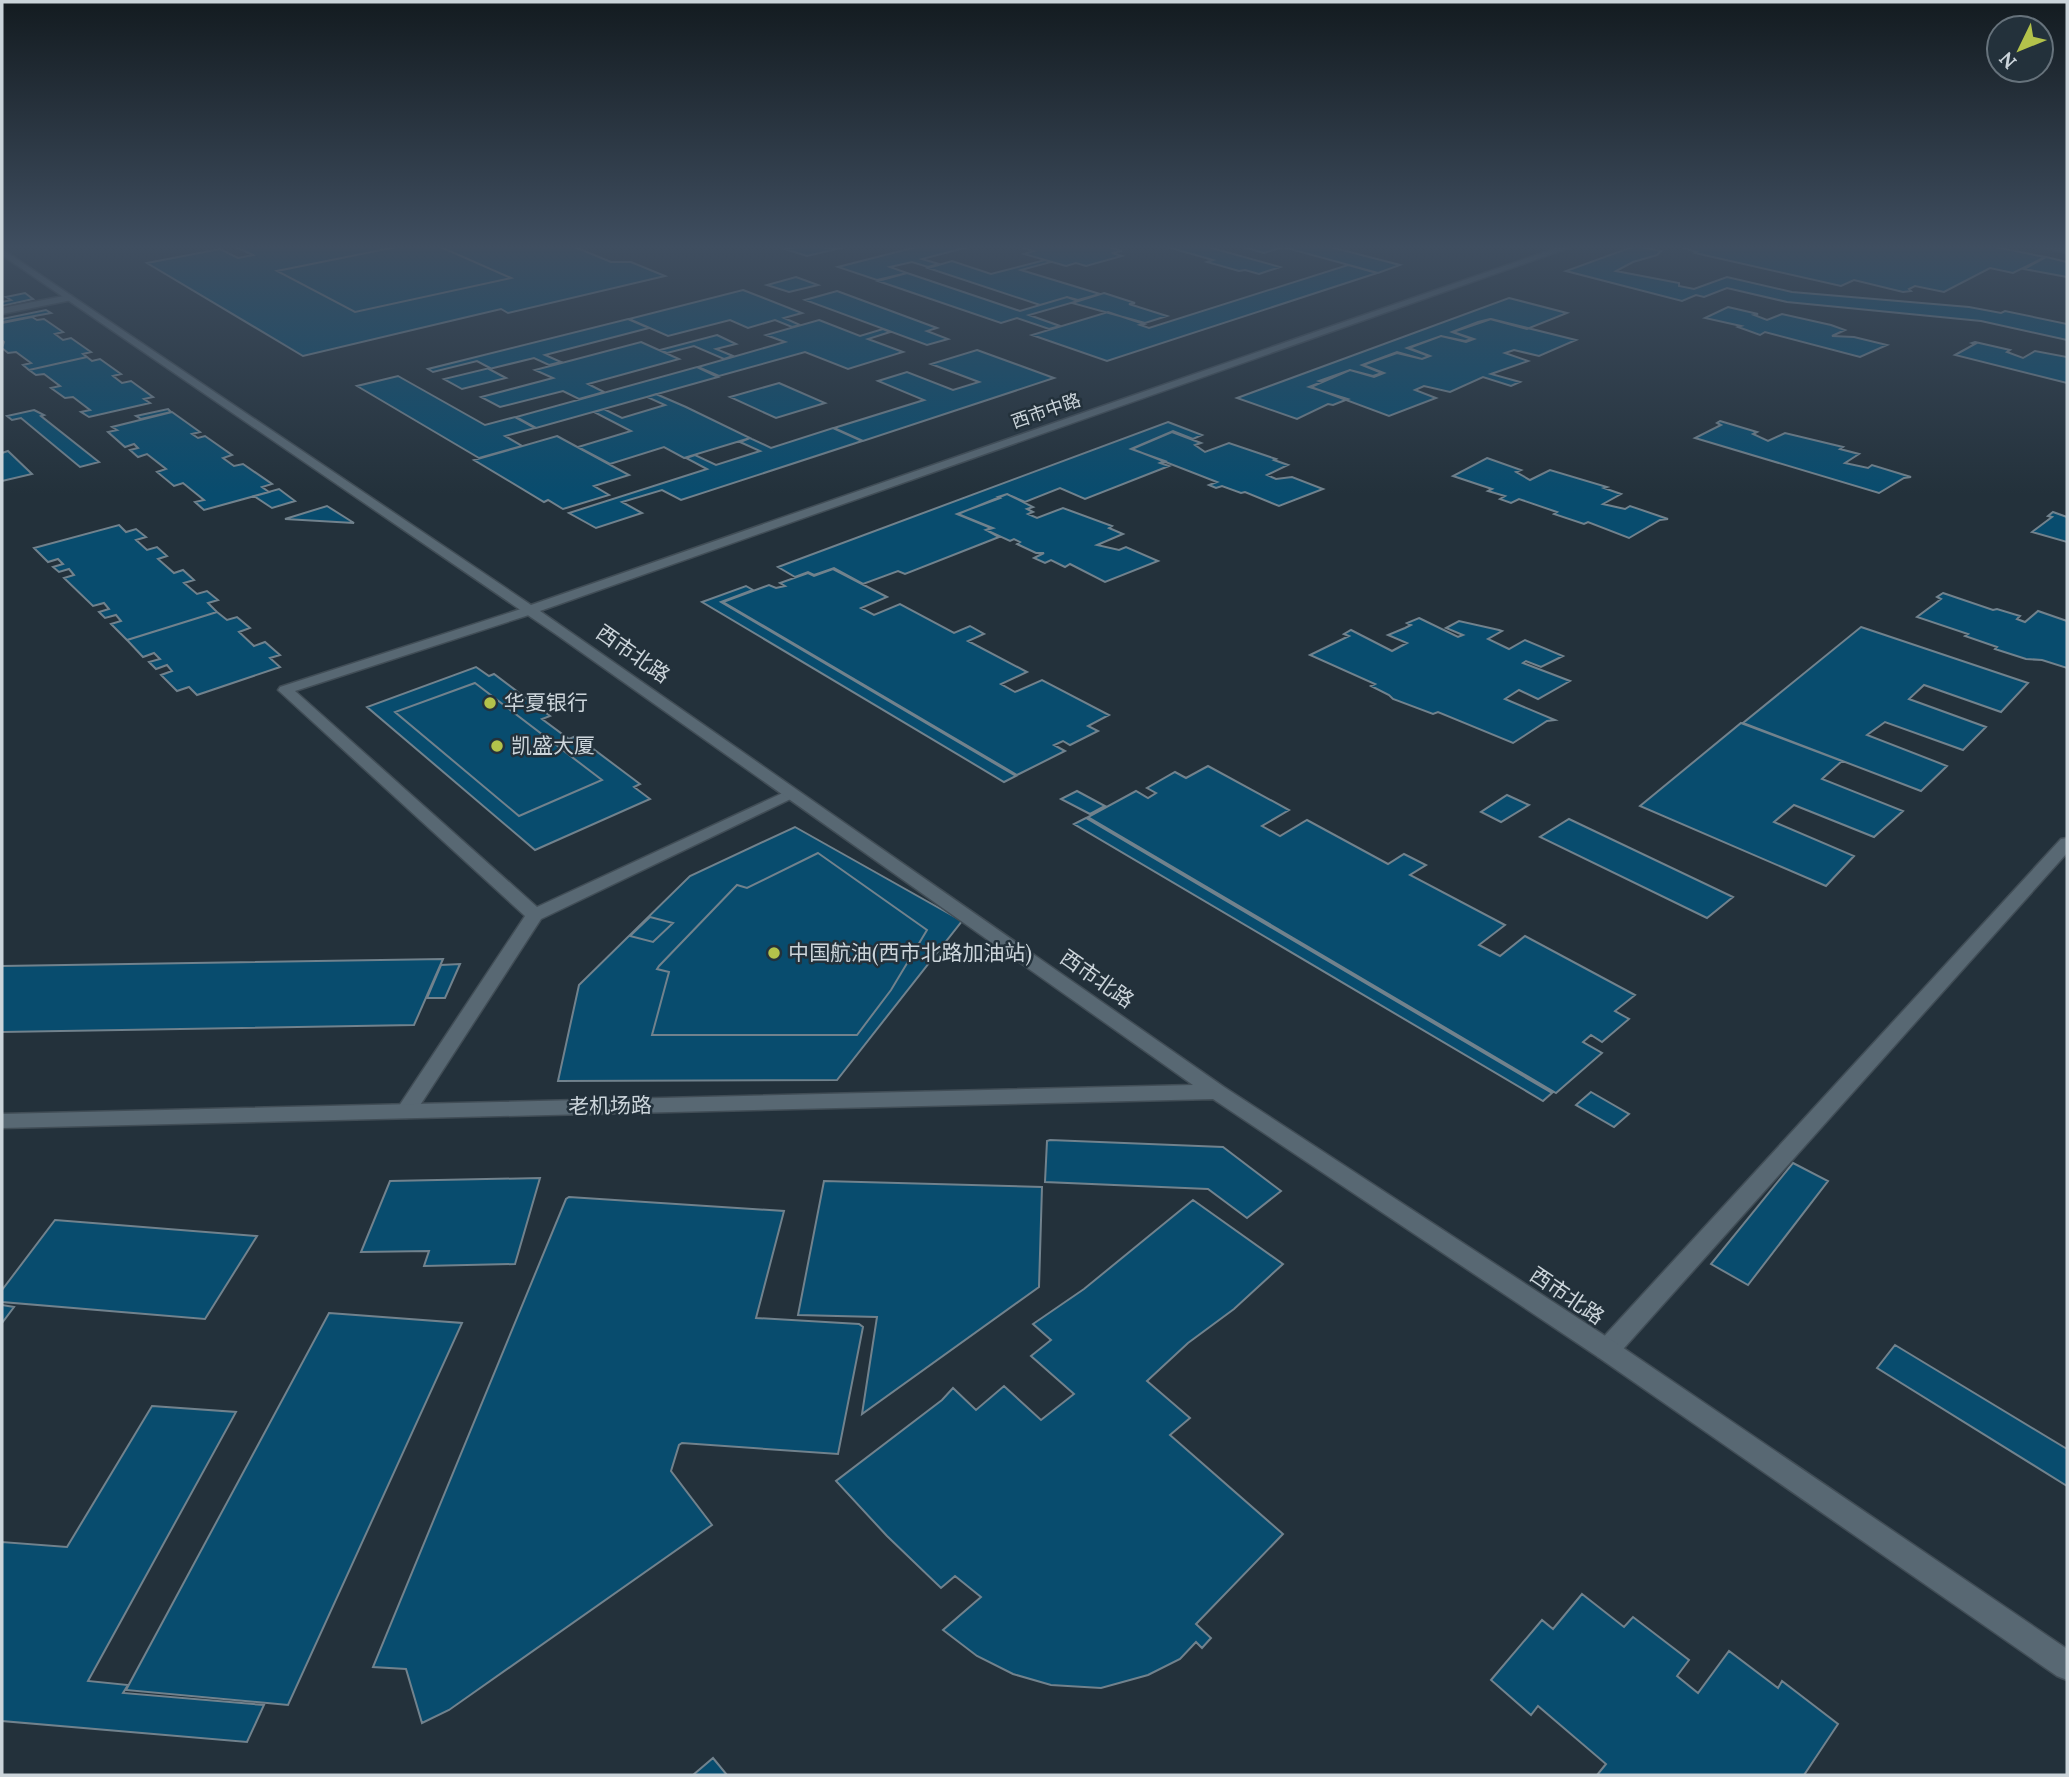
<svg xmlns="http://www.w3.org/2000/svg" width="2069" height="1777" viewBox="0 0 2069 1777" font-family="Lora,'Noto Sans SC',serif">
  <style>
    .building { fill: #084c6e; stroke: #71828d; stroke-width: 2 }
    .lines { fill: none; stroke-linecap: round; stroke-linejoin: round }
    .lane-casing { stroke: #414d56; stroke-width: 3 }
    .street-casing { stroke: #414d56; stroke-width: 3 }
    .secondary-casing { stroke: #414d56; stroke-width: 3 }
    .lane { fill: #586873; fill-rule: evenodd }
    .street { fill: #586873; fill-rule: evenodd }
    .secondary { fill: #586873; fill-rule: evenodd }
    .poi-dot { fill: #b3c24b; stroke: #23313b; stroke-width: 2.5 }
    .labels { text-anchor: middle; stroke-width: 5; stroke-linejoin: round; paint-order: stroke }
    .far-street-label { font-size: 18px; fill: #cbd4da; stroke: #23313b }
    .street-label { font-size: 21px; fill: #cbd4da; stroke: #23313b }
    .poi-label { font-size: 21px; fill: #cbd4da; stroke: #23313b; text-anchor: start }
  </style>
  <rect width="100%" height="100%" fill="#23313b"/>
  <path class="building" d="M251,245h319l41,17h20l34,14 -157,37 -7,-4 -38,9 -160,38 -156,-93 73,-14 18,9 15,-3 -15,-7z
    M406,245h30l75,33 -156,34 -78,-41z
    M805,245l24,3 24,-3 -46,11 -22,-7z
    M924,245h52l-54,14 17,5 -11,3 -16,-5 -22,5 17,6 -30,7 -39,-13z
    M1036,245h67l19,6 -10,2 10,3 -36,10 -10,-3 -10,3 -42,-12 10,-3 -9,-3z
    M1160,245h41l79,22 -21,7 -14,-4 -6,1 -32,-9 6,-2z
    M1236,245h87l77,20 -22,8 -95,-26 -19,6z
    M1654,245l-8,3 15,3 -4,4 -24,7 -17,9 63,12v3l15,3 33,-12 65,15 177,15 32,6 4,-2 62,13v16l-86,-19 -194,-19 -60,-14 -23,9 -8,-2 -14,6 -116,-30 69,-25z
    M1985,245l60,12 -32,16 -23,-5 -46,24 -29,-6 -6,3 2,2 -8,1 -49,-12 -13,6 -146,-33 2,-1 -18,-6z
    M2046,257l21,5v15l-43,-8z
    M1045,260l6,2 -30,8 79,24 -22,6 -11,-3 -27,8 -112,-37 24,-7 39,13z
    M1348,265l29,8 -270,88 -75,-26 76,-23 36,12 -4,1 9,3z
    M907,273l113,38 47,-14 11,4 -49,14 31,11 -11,3 -32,-11 -16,5 -123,-42z
    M796,277l22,8 -29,7 -22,-7z
    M743,290l59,23 -18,5 16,7 -8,2 -17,-7 -27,8 -18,-8 -62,16 -39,-17z
    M837,291l100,37 -10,3 21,8 -21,6 -122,-45z
    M25,293l8,6 -31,7v-4l9,-2 -5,-3z
    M1104,293l31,10 -6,1 38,12 -22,7 -73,-20z
    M1509,298l58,15 -40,16 -37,-10 -12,3 -26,10 20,7 -7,2 -24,-5 -34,12 22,8 -7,3 -25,-7 -35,13 20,8 -9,3 -23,-6 -31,11 3,1 -13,5 39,12 -15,6 -5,-1 -31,15 -60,-21z
    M1728,307l30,7 -4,1 13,5 15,-6 49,11 14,5 -13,6 22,1 33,8 -27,12 -95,-25 -5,3 -22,-8 3,-1 -36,-8z
    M46,310l5,3 -49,9v-3z
    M32,317l5,3 7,-1 19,13 -8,2 8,6 8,-2 20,14 -8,2 4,3 -58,13 -6,-5 8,-2 -15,-11 -8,1 -6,-5 2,-6 -2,-2v-17z
    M628,319l21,9 -104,27 16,7 -12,3 -15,-7 -45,11 17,9 -44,11 -18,-10 46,-11 -13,-7 -44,11 -5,-3z
    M1491,319l85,21 -37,16 -25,-6 -9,3 23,8 -37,13 29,8 -9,4 -28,-9 -33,15 -26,-6 -9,4 21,8 -47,18 -78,-29 39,-17 24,7 10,-4 -21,-8 34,-12 25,6 8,-3 -21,-8 32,-12 25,6 8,-3 -21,-7z
    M819,320l41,16 23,-7 7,3 -22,7 35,13 -55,17 -43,-17 -86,24 -21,-9 87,-25 -19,-7z
    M717,335l19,9 -20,5 17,7 -9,3 -30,-13 -27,7 -7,-3z
    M641,342l38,17 -91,25 16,8 -25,7 -16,-8 -63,16 -19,-10 72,-19 -18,-8z
    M1975,342l35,8 -3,2 16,6 12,-7 32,6v26l-112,-28 20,-11 -3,-1z
    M977,350l77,28 -191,63 -29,-13 90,-28 -46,-19 29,-9 46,18 26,-8 -48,-18z
    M87,357l5,4 8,-2 21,15 -8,2 9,7 9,-2 22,16 -9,2 6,4 -61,14 -8,-5 9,-2 -17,-13 -8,1 -14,-10 9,-2 -16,-12 -8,1 -7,-5z
    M697,367l21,10 -182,51 -20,-11z
    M398,376l87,49 30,-8 20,11 -30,8 17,10 -43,12 -122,-72z
    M779,383l46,20 -49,15 -46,-21z
    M656,394l30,13 64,31 -66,20 -20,-11 -54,17 -32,-17 53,-16 -37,-19 10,-3 18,9 43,-13 -18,-8z
    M168,409l3,3 -30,7 -5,-3z
    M34,410l10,5 -3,1 58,46 -19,5 -59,-49 -9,2 -5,-4z
    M172,412l28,20 -8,2 6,4 7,-2 27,19 -9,3 11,8 9,-2 29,20 -10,3 7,5 -65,18 -9,-8 9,-2 -21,-17 -9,3 -17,-14 9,-3 -19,-15 -9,3 -8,-7 8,-2 -4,-4 -9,3 -17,-15 9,-2 -5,-3z
    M1720,421l37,11 -4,2 15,7 17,-8 58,14 -3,2 19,5 -14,9 23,5 4,-3 39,12 -7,1 -25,15 -184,-55 26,-13 -4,-2z
    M1168,422l34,13 -9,4 -20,-8 -42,18 34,12 -5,2 9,3 -84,33 -25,-11 -35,14 -18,-8 -9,3 2,1 -43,16 34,14 -5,2 13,7 -94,37 -7,-3 -35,13 -29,-16 -20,7 -6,-3 -13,5 -17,-10z
    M833,428l29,13 -181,59 -19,-10 -40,12 20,11 -46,15 -27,-15 138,-44 -21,-11 9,-3 21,10 44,-14 -20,-9 10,-4 21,10z
    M1172,432l29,11 -6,2 10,7 24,-9 47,16 -2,1 14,5 -21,10 9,4 16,-2 31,12 -44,17 -34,-14 -4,1 -19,-7 -6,2 -7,-3 8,-3 -85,-33z
    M557,436l72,39 -35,11 15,9 -46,14 -15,-9 -4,2 -70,-42z
    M8,451l24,23 -30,7v-28z
    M1487,458l34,12 -5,2 14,8 20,-10 57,17 -3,1 17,6 -18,10 22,5 5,-3 38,13 -8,1 -31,18 -41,-16 -4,2 -30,-10 3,-2 -38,-13 -8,4 -11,-4 5,-3 -17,-5 4,-2 -39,-13z
    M279,489l16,12 -23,7 -18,-12z
    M1007,494l26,13 -6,2 6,3 -5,2 9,4 26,-10 49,18 -3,2 14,6 -26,11 22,5 7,-3 32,14 -53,21 -35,-18 -5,3 -14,-7 -6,3 -11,-5 10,-5h-8l-19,-9 3,-2 -6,-3 -4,2 -24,-11 7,-2 -35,-14z
    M327,506l27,17 -69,-4z
    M2053,512l14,5v25l-35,-10 20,-15 -4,-1z
    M119,525l7,7 10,-3 10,8 -10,3 11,10 10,-3 10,9 -9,3 16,14 9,-3 11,10 -10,3 13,11 10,-3 11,9 -10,3 9,9 -90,28 -16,-16 10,-3 -5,-6 -11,3 -6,-6 10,-3 -5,-6 -11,3 -29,-28 10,-3 -5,-6 -10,3 -6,-5 10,-3 -5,-5 -10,3 -14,-14z
    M833,569l54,28 -26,11 13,7 26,-11 54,29 16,-7 14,8 -16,7 59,31 -26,12 14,8 27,-12 67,35 -21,11 10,5 -28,14 -7,-4 -9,4 11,6 -48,24 -294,-173 46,-17 7,3 9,-2 -5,-3 28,-10 6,3z
    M746,586l7,4 -32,12 295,174 -12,6 -302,-180z
    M1943,593l50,17 4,-1 23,7 -3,3 8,3 13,-11 29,10v47l-25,-8 -16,-1 -31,-10 2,-2 -32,-11 3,-2 -51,-17 24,-18 -4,-2z
    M217,612l10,8 10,-3 13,11 -11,4 15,14 11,-4 15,13 -10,3 10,9 -83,28 -8,-8 -12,4 -16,-16 11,-4 -5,-6 -11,4 -7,-7 11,-3 -6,-6 -11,4 -16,-17z
    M1419,618l39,19 5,-2 -17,-7 13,-7 40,9 3,1 -14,8 21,10 16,-9 38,16 -22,11 -15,-6 -3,2 47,18 -32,18 -19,-9 -14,9 50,21 -8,1 -34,22 -75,-31 -5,2 -40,-15 -4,-4 -18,-9 4,-2 -65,-29 39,-19 -5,-2 7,-4 41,21 15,-8 -19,-8 17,-7 6,-3 -4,-2z
    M1861,627l167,56 -27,29 -77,-27 -15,14 77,28 -23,23 -78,-28 -18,13 80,31 -26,25 -178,-68z
    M476,667l13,9 5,-2 56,42 -8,3 27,20 7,-3 64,48 -6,3 16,12 -115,51 -168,-143z
    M475,683l127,97 -83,36 -124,-104z
    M1741,723l101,38 -20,18 81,32 -29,26 -80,-32 -20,17 80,34 -28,30 -186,-80z
    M1208,766l81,44 -27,16 18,10 27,-16 81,44 16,-10 22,11 -16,10 95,50 -26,20 21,11 25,-20 110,59 -20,16 14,8 -27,23 -11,-7 -8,7 19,11 -46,40 -468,-276 48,-26 12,7 8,-5 -9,-5 28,-16 11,6z
    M1077,791l28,15 -15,8 -29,-15z
    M1507,795l22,10 -28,17 -20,-10z
    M1086,818l466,275 -9,8 -469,-277z
    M1569,819l164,78 -26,21 -167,-81z
    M795,827l167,94 -125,159 -279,1 21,-96 111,-109z
    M818,853l109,77 -36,60 -34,45h-205l17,-63 -12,-3 2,-3 78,-81 10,3z
    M650,917l23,6 -20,19 -23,-6z
    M443,959l-29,66 -412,7v-66z
    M460,964l-15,34h-18l14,-33z
    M1591,1092l38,22 -15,13 -38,-22z
    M1050,1140l173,7 58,44 -34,27 -39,-29 -163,-7 2,-41z
    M1793,1163l35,18 -80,104 -37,-21z
    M540,1178l-25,86 -91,2 5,-15 -68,1 29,-71z
    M824,1181l218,6 -3,100 -177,127 15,-97 -79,-2z
    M569,1197l215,14 -28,107 103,6 4,3 -25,127 -156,-11 -3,2 -8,26 41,54 -263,185 -27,13 -16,-54 -33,-2 193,-468z
    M1193,1200l90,64 -49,45 -46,34 -41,38 43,37 -20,17 113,99 -87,90 15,14 -9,10 -6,-6 -16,17 -32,16 -47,13 -50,-3 -38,-11 -36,-18 -34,-26 38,-33 -26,-21 -14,12 -54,-52 -51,-55 106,-81 11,-12 23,22 28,-24 37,34 33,-26 -43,-38 20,-16 -18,-16 51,-35z
    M55,1220l202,16 -52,83 -203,-17v-12z
    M2,1305l12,2 -12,16z
    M329,1313l133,10 -174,382 -162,-15z
    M1895,1345l172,104v37l-190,-118z
    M152,1406l84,6 -148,269 40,4 -5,8 141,12 -17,37 -245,-21v-179l65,5z
    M1582,1594l42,33 9,-10 56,43 -12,16 21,17 31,-42 49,37 4,-7 56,43 -34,51h-207l9,-11 -68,-58 -7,9 -40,-35 51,-60 11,9z
    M713,1758l14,17h-34z"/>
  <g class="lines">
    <defs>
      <path id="lane" d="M2067,838v15l-451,504 -9,3 -9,-3 -3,-7 3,-7 463,-504z"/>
      <path id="street" d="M69,295l3,1v4l-70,14v-6z
        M530,606l7,4 -2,3 -240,78 242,216 250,-116 6,-2 8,5 -260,125 -128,197 -7,2 -7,-2 -3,-5 3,-5 126,-190 -247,-226 2,-3z"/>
      <path id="secondary" d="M1565,245h12l-1037,366 684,476 392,256 451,306v31l-10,-4 -459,-319 -385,-258 -1211,29v-14l1191,-29 -636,-450 -555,-380v-6l529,356z
        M2034,245l33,4v4l-29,-6z"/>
    </defs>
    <use href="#lane" class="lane-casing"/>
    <use href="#street" class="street-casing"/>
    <use href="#secondary" class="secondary-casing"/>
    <use href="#lane" class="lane"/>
    <use href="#street" class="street"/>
    <use href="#secondary" class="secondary"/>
  </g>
  <linearGradient id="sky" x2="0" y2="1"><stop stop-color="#131b20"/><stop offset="0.5" stop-color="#3f4e60"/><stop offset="1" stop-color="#3f4e60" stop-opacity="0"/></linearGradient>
  <rect width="2069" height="494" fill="url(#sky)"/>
  <g class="poi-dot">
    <circle cx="490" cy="703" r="7"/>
    <circle cx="497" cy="746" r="7"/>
    <circle cx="774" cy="953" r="7"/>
  </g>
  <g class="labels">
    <g class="far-street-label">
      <text transform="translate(1046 411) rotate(-19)" y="6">西市中路</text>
    </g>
    <g class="street-label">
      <text transform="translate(633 654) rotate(35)" y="7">西市北路</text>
      <text transform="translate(1097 979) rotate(35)" y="7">西市北路</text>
      <text transform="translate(610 1106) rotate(-1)" y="7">老机场路</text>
      <text transform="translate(1567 1296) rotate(34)" y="7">西市北路</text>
    </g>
    <g class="poi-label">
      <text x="504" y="710">华夏银行</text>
      <text x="511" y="753">凯盛大厦</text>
      <text x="788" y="960">中国航油(西市北路加油站)</text>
    </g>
  </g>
  <rect width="2069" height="1777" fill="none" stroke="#cbd4da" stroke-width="7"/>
  <g transform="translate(2020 49) rotate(227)"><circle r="33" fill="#23313b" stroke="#66727b" stroke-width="2"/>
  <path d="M0-5L12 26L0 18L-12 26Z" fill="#b3c24b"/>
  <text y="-10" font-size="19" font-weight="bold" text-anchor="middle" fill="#cbd4da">N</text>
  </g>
</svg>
